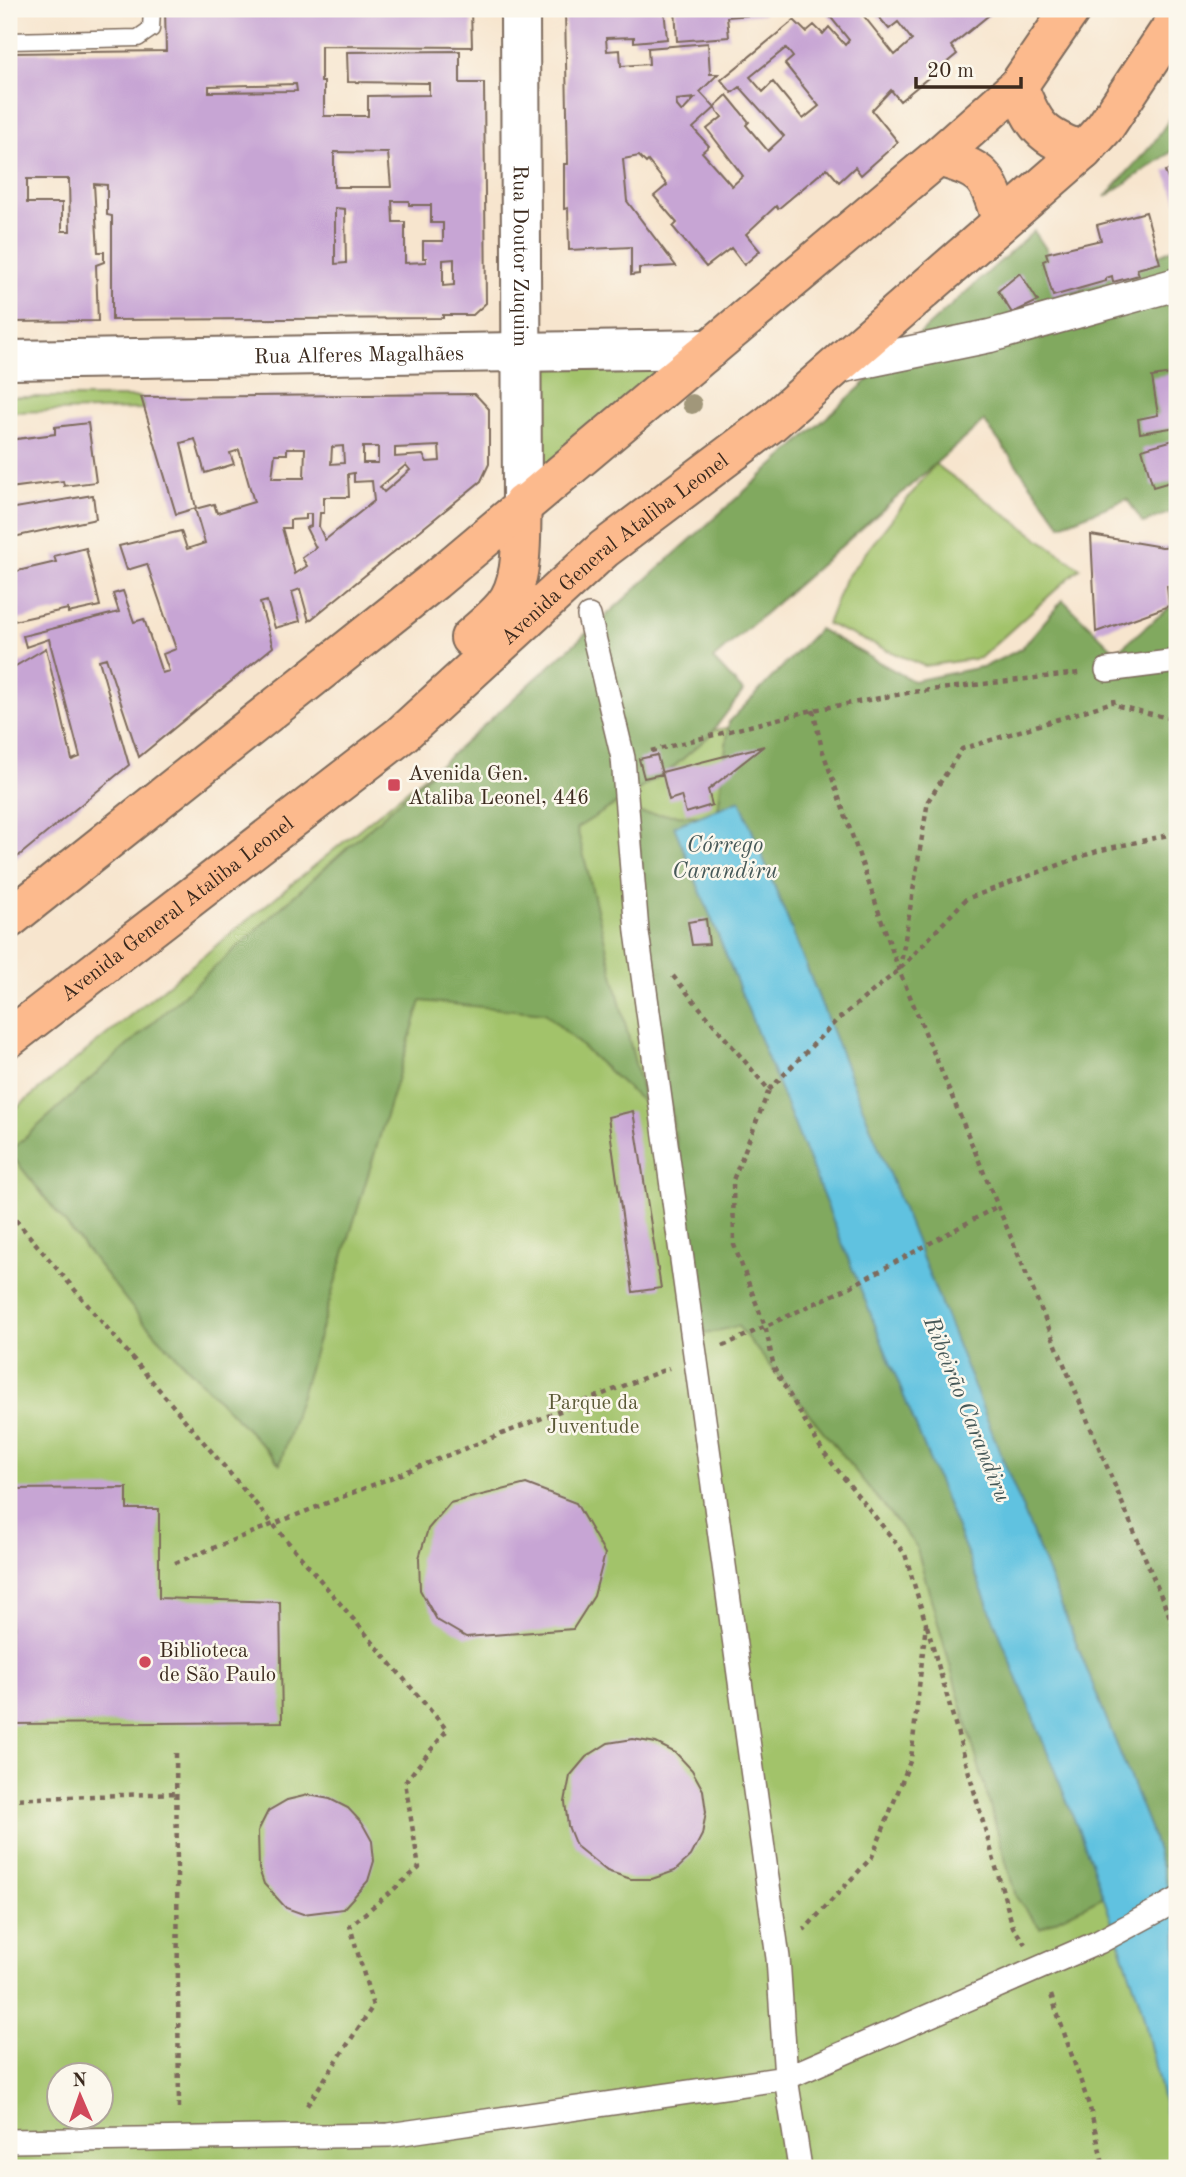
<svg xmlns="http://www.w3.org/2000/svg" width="1186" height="2177" viewBox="0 0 1186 2177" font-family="'Old Standard TT',serif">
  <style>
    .green { fill: #a2c36b; stroke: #6e7644; stroke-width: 2; fill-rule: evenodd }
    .forest { fill: #81a95f; stroke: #5e6a3e; stroke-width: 2 }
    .water { fill: #61c2e0; stroke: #4e767f; stroke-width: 2 }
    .building { fill: #c7a5d4; fill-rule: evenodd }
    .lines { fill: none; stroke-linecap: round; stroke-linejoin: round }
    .service-casing { stroke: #7d6b5c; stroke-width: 19 }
    .pedestrian-casing { stroke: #7d6b5c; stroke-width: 26 }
    .minor-casing { stroke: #7d6b5c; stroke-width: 35 }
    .tertiary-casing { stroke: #7d6b5c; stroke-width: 42 }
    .primary-casing { stroke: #7d6b5c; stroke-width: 42 }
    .path { stroke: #7d6b5c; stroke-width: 4.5; stroke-dasharray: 5 5; stroke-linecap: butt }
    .service { stroke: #fff; stroke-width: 16 }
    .pedestrian { stroke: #fff; stroke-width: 23 }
    .minor { stroke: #fff; stroke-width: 32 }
    .tertiary { stroke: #fff; stroke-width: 38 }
    .primary { stroke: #fcba8d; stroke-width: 38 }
    .tree { fill: #a1977a }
    .poi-dot { fill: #d1495b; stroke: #fbf7ec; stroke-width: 2.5 }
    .labels { text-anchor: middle; stroke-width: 5; stroke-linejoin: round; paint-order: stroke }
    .street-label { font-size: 21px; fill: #3b2a1e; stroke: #fbf7ec }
    .poi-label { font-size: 21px; fill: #3b2a1e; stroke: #fbf7ec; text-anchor: start }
    .park-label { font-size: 21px; fill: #5a5835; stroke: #fbf7ec }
    .water-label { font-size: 23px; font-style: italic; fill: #465858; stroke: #fbf7ec }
  </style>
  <rect width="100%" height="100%" fill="#fbf7ec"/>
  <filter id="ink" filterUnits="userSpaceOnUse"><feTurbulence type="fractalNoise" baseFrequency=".0143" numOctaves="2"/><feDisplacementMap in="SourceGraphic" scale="14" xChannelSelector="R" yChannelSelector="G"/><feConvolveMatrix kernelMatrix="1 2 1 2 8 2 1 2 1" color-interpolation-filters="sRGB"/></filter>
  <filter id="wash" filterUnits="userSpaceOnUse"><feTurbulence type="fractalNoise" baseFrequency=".00686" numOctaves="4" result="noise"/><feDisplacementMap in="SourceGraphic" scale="28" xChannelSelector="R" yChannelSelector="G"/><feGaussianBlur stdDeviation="1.57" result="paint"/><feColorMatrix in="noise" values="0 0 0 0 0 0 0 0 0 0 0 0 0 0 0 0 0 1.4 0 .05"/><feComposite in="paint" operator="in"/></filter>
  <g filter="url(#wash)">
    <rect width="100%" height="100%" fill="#f7e5ce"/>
    <path class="green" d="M691,355l-161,133 -2,-128z
      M9,397h132l4,12 -136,3z
      M935,464l145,104 -100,90 -56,8 -97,-42 18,-45z
      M1177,659v1509h-1168v-1054l428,-348 186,-22zM60,2076h42v42h-42z"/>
    <path class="forest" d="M1177,108v40l-72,49 47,-52z
      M1034,231l41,61 102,-45v263l-34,13 -16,-24 -66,26 -77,-104 -271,238 30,32 -34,45 -39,34 -93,58 68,276 -100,-91 -124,-12 -141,463 -138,-144 -133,-168z
      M1063,600l53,52 61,-51v1259l-137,68 -24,-31 -100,-351 -178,-220 -33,8 -53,-350 -16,-171 81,4 12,-95 90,-93 94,52 73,-15 35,-17z"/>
    <path class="water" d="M740,800l410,1028 27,90v243l-36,-155 -50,-145 -417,-1035z"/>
    <g id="blocks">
      <path class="building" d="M165,9h306l1,38 -151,-1v36h3v34h44v-20l61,-1v-12l-81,-1 -1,-30 113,-1v32h24l2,220 -13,12h-30v3l-331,2v-104l-5,-1v-30l-13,-1 4,68h6v10l-8,3 2,56 -89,1v-269l157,-2zM296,84l1,7 -88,1v-6zM334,152l54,1 3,34h-57zM27,179h42l1,52h-8v-28h-35zM392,201h17v4h22v18h12v18h-20v17h3v4l-21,1v-41h-12zM335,208l10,1 1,54 -11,1zM454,259v26l-11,1v-26z
        M565,9h99l3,30 -33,3v-5l-28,1 1,13 13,-1 1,16 28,-2 -1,-16 60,-5 2,31h8l-18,18 15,16 -22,20 16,18 -7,6 30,34 11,-10 -36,-47 15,-12 -8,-10 13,-12 22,27 -3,3 22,26 16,-15 -44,-49 -8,6 -11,-13 73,-60 12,12 8,-7 9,9 6,-7 16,18 4,-5 -25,-31h167l3,2 -43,35 6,8 -57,47 -9,-11 -19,20 26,32 -37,33 -6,-8 -16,15 -12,-14 -49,41 -2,-3 -30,28 14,17 -16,14 -13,-17 -25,19 -33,-40 4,-4 -23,-27 13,-11 -19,-24 -2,2 -7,-7 -16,3 4,42 49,65 -37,2v6l-8,1v-28l-62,3 -1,-42 -4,1v-45h4zM872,9l17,20 9,-7 14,18 -17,15 -32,-40zM786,48l7,9 -8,7 34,42 -16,13 -30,-37 -10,10 -13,-15zM695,98l-13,14 -5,-6 -1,-6z
        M675,9h89v5l-37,3 2,20 -52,4z
        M1177,167v36l-12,-32z
        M1146,212l14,51 -23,6 2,6 -26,7 -1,-6 -6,2v3l-53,15 -10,-35 5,-2 -2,-6 55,-13 -4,-15z
        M1020,273l18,28 -26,12 -14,-22z
        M1177,373v54l-37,6 -2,-14 20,-4 -6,-38z
        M475,394l14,15v55l-8,17 -172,140 -9,-32 -8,3 8,29 -25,7 -8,-27 -7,2 13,44 -134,110 -33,-99 -7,2 30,105 -120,99v-194l37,-22 26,112 8,-3 -31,-118 -23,8 -3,-11 96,-24 -6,-18 10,-3 11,31 10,-3 18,54 7,-2 -6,-17 13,-5 -29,-85 -20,6 -8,-24 62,-15 6,18 18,-6 -10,-34 19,-5 3,9 37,-11 -15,-52 -9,3 4,11 -29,9 -10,-34 -14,4 15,65 -20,6 -35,-117zM343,446l1,17 -13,1 1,-17zM439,446l1,15 -13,1 -4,-7 -28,2v-9zM363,447h15v16h-15zM287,448h18l-1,30h-32l3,-24h12zM406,465l4,5 -26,22 -4,-5zM354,473v9l18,-1 2,20 -49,39 -6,-13 1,-14h4v-16h25l-1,-23zM306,514h5v12l-5,2 10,20 -14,10 5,8 -12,8 -13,-46h8v-8l16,-1z
        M88,423l8,59 -32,4 -1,-5 -54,7v-48l46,-6v-7z
        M1177,439v41l-24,7 -11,-38z
        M93,495l3,24 -87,19v-29z
        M1091,535l71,12 13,-1 2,39 -10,1 2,20 -73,26z
        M86,548l14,58 -32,7v-4l-59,13v-49l47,-11 -2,-6z
        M764,746l-56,44 4,15 -26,8 -5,-17 -12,4 -7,-28z
        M657,755l5,19 -18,4 -5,-19z
        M706,919l3,25 -17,1 -4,-23z
        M633,1111l28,177 -28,4 -25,-175z
        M526,1484l50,19 29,51 -11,42 -21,33 -107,8 -29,-17 -17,-30 -1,-32 9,-29 22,-26z
        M127,1488v21h32v89l121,4 2,120 -273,2v-235z
        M633,1739l23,4 20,10 16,17 11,20 3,22 -4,23 -11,21 -16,15 -23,8h-21l-24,-8 -31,-25 -8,-20 -3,-24 5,-26 16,-19 22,-14z
        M308,1795l22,4 18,9 14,15 10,18 2,20 -6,20 -25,28 -40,5 -17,-6 -22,-24 -5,-15 -1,-38 10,-20 19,-11z"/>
    </g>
  </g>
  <g filter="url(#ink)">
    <use href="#blocks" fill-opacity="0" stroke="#7d6b5c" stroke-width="2"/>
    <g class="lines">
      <defs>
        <path id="service" d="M9,41l129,-3 13,-9 1,-20"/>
        <path id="pedestrian" d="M589,616l34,142 14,174 141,1026 8,120 14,90
          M1107,670l70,-9
          M9,2141l380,-6 397,-57 313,-136 78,-42"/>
        <path id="minor" d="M834,368l156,-32 187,-52"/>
        <g id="tertiary">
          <path id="s1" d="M520,9l2,495"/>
          <path id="s2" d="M9,360l701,-11"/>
        </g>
        <g id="primary">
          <path d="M1018,86c16,40 23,51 65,65"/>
          <path d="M938,157c46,13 49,17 63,63"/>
          <path d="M470,638c11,-10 24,-20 33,-31 22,-25 17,-71 19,-103"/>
          <path d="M9,919l425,-338 504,-424 80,-71 53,-77"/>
          <path id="s3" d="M9,1038l392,-303 203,-186 166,-125 313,-273 22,-24 72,-108"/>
        </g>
      </defs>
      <use href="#service" class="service-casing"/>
      <use href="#pedestrian" class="pedestrian-casing"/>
      <use href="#minor" class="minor-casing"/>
      <use href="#tertiary" class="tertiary-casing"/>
      <use href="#primary" class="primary-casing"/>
      <path class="path" d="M1113,699l1,6 63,15
        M813,710l9,39 77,221 278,664
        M651,751l162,-41 100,-18 166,-19
        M900,969l28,-168 34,-52 151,-47
        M673,976l96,114 -36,90 1,65 32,84 8,39 49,84 82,102 21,70 -15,135 -39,98 -68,73
        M769,1090l67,-69 63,-51 67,-71 131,-48 80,-18
        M9,1212l438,518 -42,52 14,86 -69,58 23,80 -67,101
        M723,1346l125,-58 150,-82
        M175,1563l494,-195
        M927,1626l86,301 12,17
        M176,1753l3,356
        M9,1799l170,-6
        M1051,1995l39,113 14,60"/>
      <use href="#service" class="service"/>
      <use href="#pedestrian" class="pedestrian"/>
      <use href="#minor" class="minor"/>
      <use href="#tertiary" class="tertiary"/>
      <use href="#primary" class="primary"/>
    </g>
    <circle class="tree" cx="692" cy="404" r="10"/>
  </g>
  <g class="poi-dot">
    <rect x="387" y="778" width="14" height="14" rx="3.5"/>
    <circle cx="145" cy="1662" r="7"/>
  </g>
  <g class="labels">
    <g class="street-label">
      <text dy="7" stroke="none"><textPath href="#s1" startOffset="247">Rua Doutor Zuquim</textPath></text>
      <text dy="7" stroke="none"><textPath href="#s2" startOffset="350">Rua Alferes Magalhães</textPath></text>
      <text dy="7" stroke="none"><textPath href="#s3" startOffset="779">Avenida General Ataliba Leonel</textPath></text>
      <text dy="7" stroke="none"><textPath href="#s3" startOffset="212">Avenida General Ataliba Leonel</textPath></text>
    </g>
    <g class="poi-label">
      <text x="408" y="780">Avenida Gen.<tspan x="408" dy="24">Ataliba Leonel, 446</tspan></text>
      <text x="159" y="1657">Biblioteca<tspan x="159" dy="24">de São Paulo</tspan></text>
    </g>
    <g class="park-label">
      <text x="593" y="1409">Parque da<tspan x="593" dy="24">Juventude</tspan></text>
    </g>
    <g class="water-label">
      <text x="725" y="852">Córrego<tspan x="725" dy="26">Carandiru</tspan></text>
      <text transform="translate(968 1409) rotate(68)" y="8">Ribeirão Carandiru</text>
    </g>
  </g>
  <rect width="1186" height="2177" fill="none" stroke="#fbf7ec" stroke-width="35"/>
  <g transform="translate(80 2096) rotate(358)"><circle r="33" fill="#fbf7ec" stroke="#aea59a" stroke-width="2"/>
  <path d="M0-5L12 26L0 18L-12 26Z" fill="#d1495b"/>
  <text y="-10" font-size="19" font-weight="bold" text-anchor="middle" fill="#3b2a1e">N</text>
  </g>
  <path d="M916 77v10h105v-10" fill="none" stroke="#3b2a1e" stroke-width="3.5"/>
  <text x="927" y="77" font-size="21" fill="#3b2a1e" stroke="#fbf7ec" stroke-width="5" paint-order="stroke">20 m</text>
</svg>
